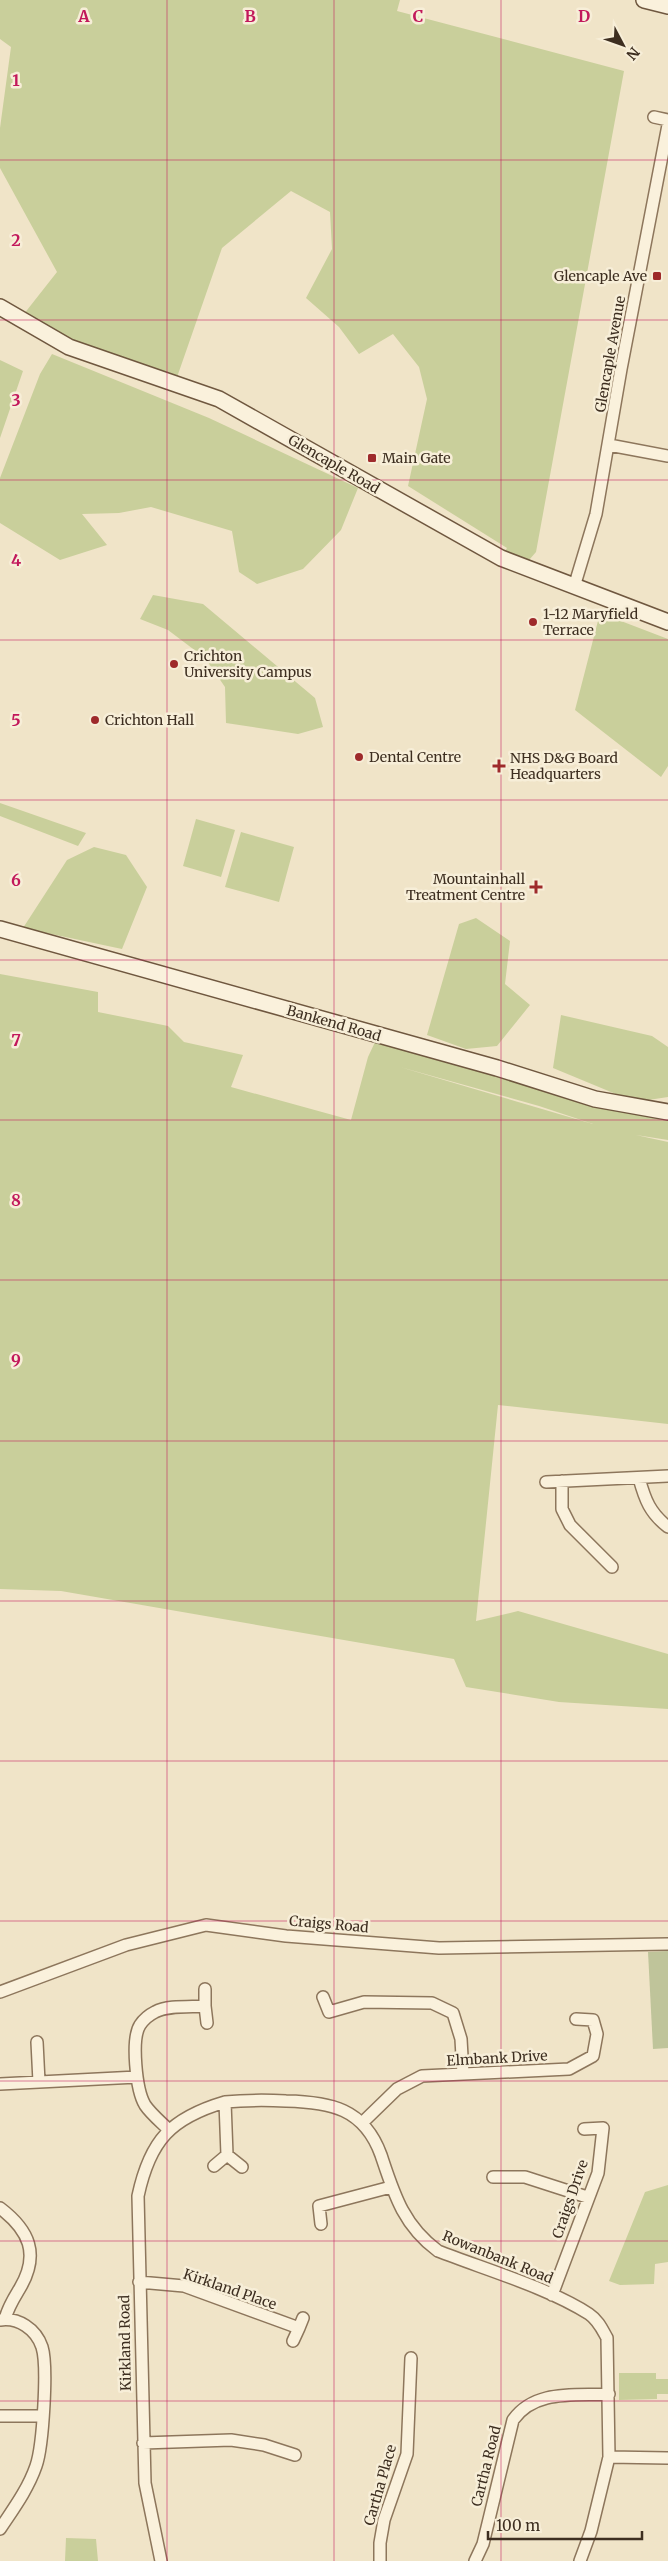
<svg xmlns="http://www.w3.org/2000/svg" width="668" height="2561" viewBox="0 0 668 2561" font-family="Merriweather,serif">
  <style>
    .green { fill: #c9cf9b; fill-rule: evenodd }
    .cemetery { fill: #bfc49a }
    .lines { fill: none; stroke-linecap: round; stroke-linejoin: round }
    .street-casing { stroke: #8d765c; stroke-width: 14 }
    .secondary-casing { stroke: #6f573f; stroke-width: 18 }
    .street { stroke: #faf1dc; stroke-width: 11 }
    .secondary { stroke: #faf1dc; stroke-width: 15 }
    .grid { fill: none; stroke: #c2185b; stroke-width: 1; stroke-opacity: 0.55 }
    .poi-dot { fill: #9e2a2b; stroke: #f7eed8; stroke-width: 2 }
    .labels { text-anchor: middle; stroke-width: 5; stroke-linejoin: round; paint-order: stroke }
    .poi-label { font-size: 14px; fill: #3d2e20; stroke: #f7eed8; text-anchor: start }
    .street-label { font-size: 14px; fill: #3d2e20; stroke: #f7eed8 }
    .grid-label { font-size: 16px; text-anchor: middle; font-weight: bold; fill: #c2185b; stroke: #f7eed8; stroke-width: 5; stroke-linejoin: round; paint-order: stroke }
  </style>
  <rect width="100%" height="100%" fill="#f0e4c8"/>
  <path class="green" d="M0,0h400l-3,11 227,60 -88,481 -13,15 -22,-9 6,-10 -99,-62 19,-87 -8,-32 -26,-33 -34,20 -20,-27 -33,-29 26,-49 -2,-37 -39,-21 -69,57 -47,135 -155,-64 37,-47 -57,-104v-40l11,-81 -11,-8z
    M52,354l157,64 149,70 -17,42 -38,39 -46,15 -18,-12 -7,-41 -81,-24 -32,6 -37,1 25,31 -47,15 -60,-37v-45l40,-104z
    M0,360l23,11 -23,67z
    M153,595l50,9 112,94 8,29 -25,7 -72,-11 -1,-36 -20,-29 -37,-28 -28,-11z
    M600,613l68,26v127l-7,11 -86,-67z
    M0,803l86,30 -8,13 -78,-30z
    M196,819l39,11 -14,47 -38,-11z
    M241,832l53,15 -15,55 -54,-15z
    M94,847l32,8 21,32 -25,62 -99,-21 44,-68z
    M476,918l34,23 -5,43 25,21 -33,41 -31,3 -39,-14 32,-111z
    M0,974l98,18v20l70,14 16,16 59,13 -12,32 120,33 17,-63 8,-17 292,78v22l-32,-5 32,7v282l-170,-19 -22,216 42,-10 150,43v55l-109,-7 -93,-15 -12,-28 -393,-68 -61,-2zM400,1067l139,39 54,18z
    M561,1015l91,21 16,11v50l-33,5 -82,-34z
    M668,2185v77l-13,2 -1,20 -34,1 -11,-4 36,-89z
    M619,2373h37v6h12v15h-11v5l-38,1z
    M66,2538l30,1 2,22h-33z"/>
  <path class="cemetery" d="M668,1951v97l-15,1 -5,-97z"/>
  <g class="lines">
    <defs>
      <path id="street" d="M654,117l14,3
        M609,445l59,11
        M574,587l22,-73 25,-145 47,-244
        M639,1478c6,22 11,35 29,49
        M562,1481v28l8,16 42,42
        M546,1482l122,-6
        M205,1989v17
        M0,1992l126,-47 80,-20 80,11 153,12 229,-4
        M323,1997l6,15 35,-10 68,1 21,10 8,26 2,35
        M37,2042l2,40
        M0,2084l137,-7
        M362,2123l35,-34 25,-13 147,-7 24,-13 4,-22 -4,-14 -17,-1
        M169,2130c-8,-8 -18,-16 -24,-25 -9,-15 -14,-66 -5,-80 4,-6 9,-10 15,-13 13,-7 35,-5 50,-6l2,17
        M214,2166l13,-11
        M242,2167l-15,-12 -2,-53c21,-2 41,-2 61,-1 44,1 78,7 95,54 13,39 22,70 57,96 46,18 111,37 151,63 9,6 13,15 18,24l2,119 -18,74 -11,30
        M493,2177h32l62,20
        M0,2208c29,22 40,46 20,80 -6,10 -12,19 -15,31
        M321,2224l-2,-18 72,-19
        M139,2282l45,4 115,42 4,-10
        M552,2295l46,-122 5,-45 -19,1
        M0,2320c18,-3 36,9 42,27 6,19 1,99 -6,119 -8,23 -22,42 -36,63
        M293,2341l6,-13
        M0,2416h42
        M143,2443l88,-3 33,5 31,10
        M609,2457l59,1
        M161,2561l-16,-78 -7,-287c12,-56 33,-78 87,-94
        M380,2561v-18l4,-23 23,-66 4,-96
        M475,2561l8,-17 30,-124c22,-31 62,-24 96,-26"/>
      <path id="secondary" d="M644,0l24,6
        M0,307l69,40 150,52 282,159 167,64
        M0,929l497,139 98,31 73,13"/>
    </defs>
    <use href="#street" class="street-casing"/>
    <use href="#secondary" class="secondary-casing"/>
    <use href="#street" class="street"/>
    <use href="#secondary" class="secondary"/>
  </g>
  <path class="grid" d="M167,0v2561M334,0v2561M501,0v2561M0,160h668M0,320h668M0,480h668M0,640h668M0,800h668M0,960h668M0,1120h668M0,1280h668M0,1441h668M0,1601h668M0,1761h668M0,1921h668M0,2081h668M0,2241h668M0,2401h668"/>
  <g class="poi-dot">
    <rect x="652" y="271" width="10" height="10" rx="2.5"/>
    <rect x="367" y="453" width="10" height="10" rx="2.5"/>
    <circle cx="533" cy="622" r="5"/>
    <circle cx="174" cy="664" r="5"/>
    <circle cx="95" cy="720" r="5"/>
    <circle cx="359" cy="757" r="5"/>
    <path d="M496.5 758.5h5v5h5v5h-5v5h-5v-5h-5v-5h5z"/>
    <path d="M533.5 879.5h5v5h5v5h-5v5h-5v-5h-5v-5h5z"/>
  </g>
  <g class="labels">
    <g class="poi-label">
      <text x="647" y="281" text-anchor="end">Glencaple Ave</text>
      <text x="382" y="463">Main Gate</text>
      <text x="543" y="619">1-12 Maryfield<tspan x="543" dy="16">Terrace</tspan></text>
      <text x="184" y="661">Crichton<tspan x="184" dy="16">University Campus</tspan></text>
      <text x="105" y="725">Crichton Hall</text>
      <text x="369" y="762">Dental Centre</text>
      <text x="510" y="763">NHS D&amp;G Board<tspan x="510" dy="16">Headquarters</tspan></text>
      <text x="525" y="884" text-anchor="end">Mountainhall<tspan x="525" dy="16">Treatment Centre</tspan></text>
    </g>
    <g class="street-label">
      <text transform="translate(610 354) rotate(-80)" y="5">Glencaple Avenue</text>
      <text transform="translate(334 464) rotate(30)" y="5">Glencaple Road</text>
      <text transform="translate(334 1023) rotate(16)" y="5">Bankend Road</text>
      <text transform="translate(329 1924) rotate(5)" y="5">Craigs Road</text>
      <text transform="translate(497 2058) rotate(-3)" y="5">Elmbank Drive</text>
      <text transform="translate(570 2199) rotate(-71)" y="5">Craigs Drive</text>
      <text transform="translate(498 2257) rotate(22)" y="5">Rowanbank Road</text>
      <text transform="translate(230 2289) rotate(19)" y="5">Kirkland Place</text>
      <text transform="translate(125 2343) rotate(-91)" y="5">Kirkland Road</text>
      <text transform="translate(486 2466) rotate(-76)" y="5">Cartha Road</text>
      <text transform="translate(380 2485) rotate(-74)" y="5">Cartha Place</text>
    </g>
  </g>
  <g class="grid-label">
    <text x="84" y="22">A</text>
    <text x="250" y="22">B</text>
    <text x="418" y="22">C</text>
    <text x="584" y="22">D</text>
    <text x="16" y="86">1</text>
    <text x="16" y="246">2</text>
    <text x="16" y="406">3</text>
    <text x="16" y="566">4</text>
    <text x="16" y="726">5</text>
    <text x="16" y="886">6</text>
    <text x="16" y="1046">7</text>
    <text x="16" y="1206">8</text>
    <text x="16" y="1366">9</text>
  </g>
  <g transform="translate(623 45) rotate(131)" stroke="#f7eed8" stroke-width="4" paint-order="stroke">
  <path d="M0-4L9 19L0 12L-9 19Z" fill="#3d2e20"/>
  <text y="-8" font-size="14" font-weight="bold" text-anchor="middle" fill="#3d2e20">N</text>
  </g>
  <path d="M488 2531v8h154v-8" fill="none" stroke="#3d2e20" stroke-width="2.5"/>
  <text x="496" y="2531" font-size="15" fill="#3d2e20" stroke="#f7eed8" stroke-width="4" paint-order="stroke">100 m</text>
</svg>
